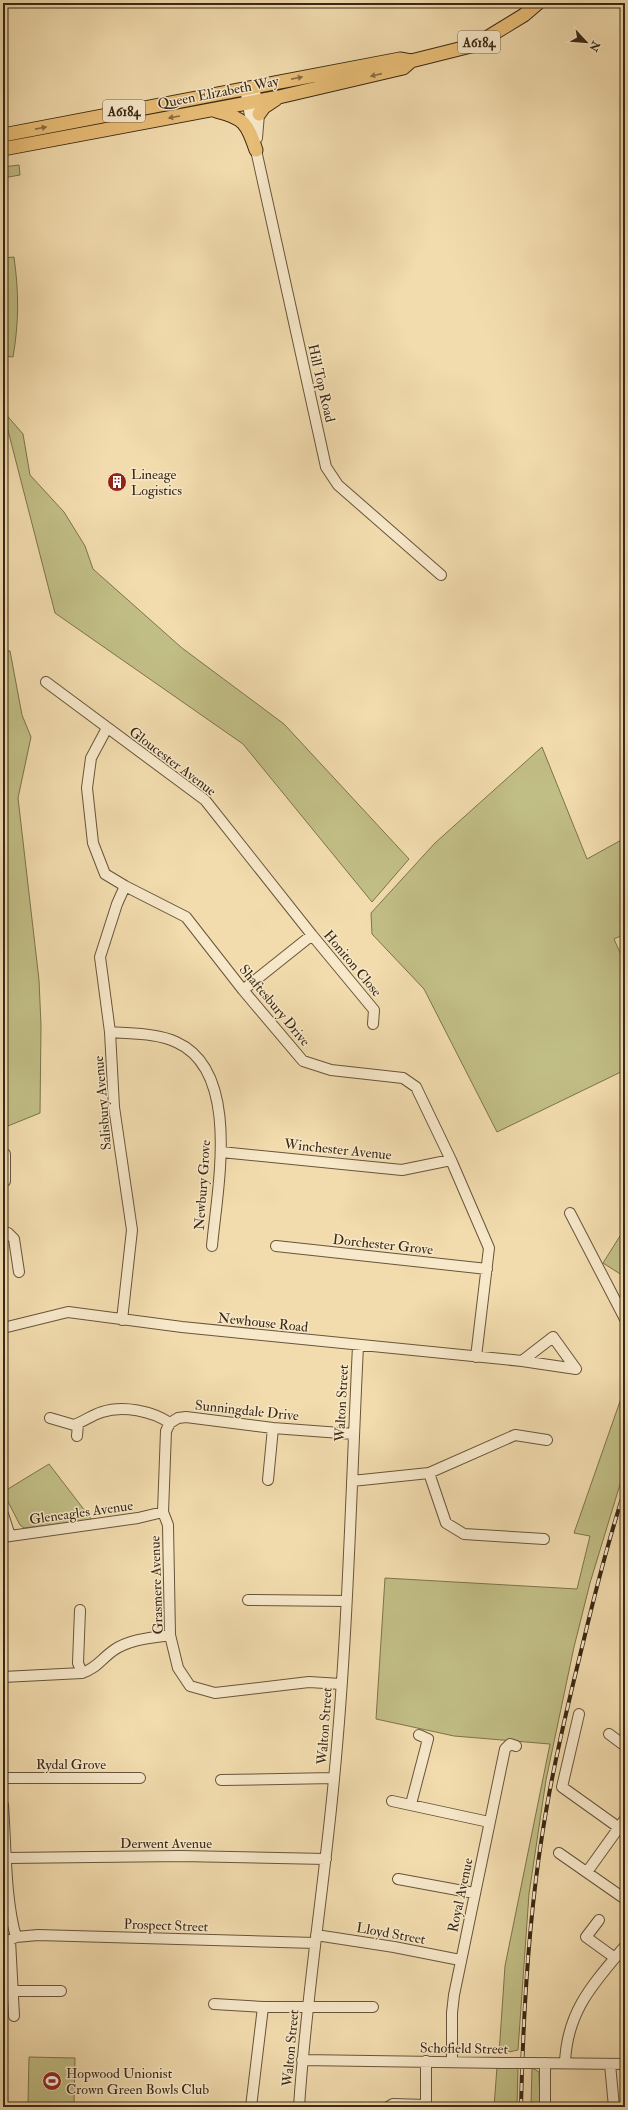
<svg xmlns="http://www.w3.org/2000/svg" width="628" height="2110" viewBox="0 0 628 2110" font-family="'IM FELL Double Pica',serif">
  <style>
    .green { fill: #c1be85; stroke: #7d734c }
    .lines { fill: none; stroke-linecap: round; stroke-linejoin: round }
    .minor-casing { stroke: #67553a; stroke-width: 12 }
    .major-casing { stroke: #392814; stroke-width: 15 }
    .minor { stroke: #f7e8ca; stroke-width: 10 }
    .major { stroke: #e9be77; stroke-width: 13 }
    .rail-casing { stroke: #392814; stroke-width: 4 }
    .rail { stroke: #f7e8ca; stroke-width: 2.5; stroke-dasharray: 8; stroke-linecap: butt }
    .minor-bridge-casing { stroke: #67553a; stroke-width: 12; stroke-linecap: butt }
    .minor-bridge { stroke: #f7e8ca; stroke-width: 10 }
    .oneway { fill: #886c41 }
    .labels { text-anchor: middle; stroke-width: 3; stroke-linejoin: round; paint-order: stroke }
    .shield { fill: #f7e8ca; stroke: #72624b; stroke-width: 1 }
    .shield-label { font-size: 13px; font-weight: bold; fill: #392814 }
    .street-label { font-size: 14px; fill: #392814; stroke: #f7e8ca }
    .poi-label { font-size: 14px; fill: #392814; stroke: #f7e8ca; text-anchor: start }
  </style>
  <rect width="100%" height="100%" fill="#f2dcae"/>
  <filter id="stains"><feTurbulence type="fractalNoise" baseFrequency=".005" numOctaves="4"/><feColorMatrix values="0 0 0 0 .2 0 0 0 0 .09 0 0 0 0 .02 0 0 0 .5 -.17"/></filter>
  <radialGradient id="worn" r=".72"><stop offset=".6" stop-color="#630" stop-opacity="0"/><stop offset="1" stop-color="#630" stop-opacity=".3"/></radialGradient>
  <path class="green" d="M19,165l1,10 -17,3v-11z
    M14,257c5,36 5,65 -1,100l-10,-1v-98z
    M3,411l20,23 7,41 34,37 21,34 8,23 89,79 102,76 125,135 -37,43 -129,-158 -188,-131z
    M3,650l7,1 12,64 9,22 -13,61 21,182 2,45 -1,88 -37,15z
    M542,747l45,112 38,-21v96l-11,5 11,25v106l-128,62 -73,-143 -52,-55 -1,-21 64,-70z
    M625,1228v49l-22,-14z
    M625,1387v81l-35,115 -16,64 -28,133 -17,114 -11,156 -19,4 6,-88 45,-222 -96,-8 -78,-17 9,-141 192,11 13,-53 -16,-3z
    M49,1464l43,56 -68,8 -4,-3 -17,-33z
    M29,2057l46,1 -1,46h-46z
    M497,2067h21l-1,40h-23z
    M532,2068l7,4 1,35h-9z"/>
  <g class="lines">
    <defs>
      <path id="minor" d="M254,86l5,28 -2,24
        M245,88l11,62 70,317 12,18 103,90
        M46,682l159,118 107,135
        M107,728l-16,30 -4,30 6,55 12,31 20,12 61,31 57,73 60,71 28,9 72,8 13,9 35,73 38,88 -13,109
        M243,990l69,-55 62,75 -1,14
        M110,1032c21,2 47,1 66,10 66,29 41,147 36,204
        M221,1152l181,18 49,-10
        M3,1182l2,-1v-27
        M570,1213l55,106
        M3,1234l5,-1 6,6 5,33
        M276,1246l211,23
        M122,1320l10,-90 -18,-123 -4,-75 -10,-75 17,-53 8,-18
        M3,1328l65,-16 114,15 340,34 54,8 -23,-32 -31,24
        M50,1418l24,7c9,-3 18,-10 28,-13 21,-7 50,-1 68,11l8,-5 8,-1 87,11 81,6
        M170,1423l-4,8 -3,81 5,13 2,110 8,33 12,18 25,7 94,-11 32,2
        M77,1436l1,-12
        M429,1473l17,50 18,11 80,5
        M268,1480l5,-52
        M352,1481l77,-8 86,-38 32,5
        M3,1514l7,22
        M3,1537l135,-19 25,-6
        M248,1600l98,1
        M80,1610l-2,53 4,10
        M3,1677l79,-4c15,-5 19,-14 32,-23 16,-11 37,-12 56,-15
        M579,1714l-17,73 63,45
        M609,1734l16,12
        M3,1778h137
        M221,1780l113,-2
        M392,1801l97,21
        M411,1804l17,-65 -9,-4
        M3,1805c3,41 2,94 13,132l-6,3 4,76
        M559,1853l66,46
        M7,1858l174,-2 145,3
        M587,1872l38,-53
        M398,1879l76,14
        M599,1920l-13,17 29,21
        M316,1935l78,12 66,13
        M16,1937l22,-2 277,8
        M12,1991h49
        M214,2004l49,3h110
        M302,2060l202,3
        M452,2062v-49l2,-18 51,-246 5,-5 6,2
        M530,2063l95,1
        M545,2063v44
        M565,2063c2,-52 28,-79 60,-117
        M610,2064l4,43
        M251,2107l12,-100
        M299,2107c7,-110 25,-219 35,-328 14,-144 17,-289 24,-433
        M388,2107l5,-3 33,1
        M426,2107v-46"/>
      <path id="major" d="M216,111c28,7 31,12 40,39
        M259,114l5,-7 12,-8
        M3,135l397,-76 11,2 64,-16 49,-30 14,-12
        M3,149l276,-52 124,-29 8,-7"/>
    </defs>
    <use href="#minor" class="minor-casing"/>
    <use href="#major" class="major-casing"/>
    <use href="#minor" class="minor"/>
    <use href="#major" class="major"/>
    <defs>
      <path id="rail" d="M521,2107c2,-90 7,-182 21,-271 10,-66 26,-132 42,-197 12,-50 25,-101 41,-150"/>
    </defs>
    <use href="#rail" class="rail-casing"/>
    <use href="#rail" class="rail"/>
    <defs>
      <path id="minor-bridge" d="M504,2063h26"/>
    </defs>
    <use href="#minor-bridge" class="minor-bridge-casing"/>
    <use href="#minor-bridge" class="minor-bridge"/>
  </g>
  <defs><path id="oneway-solid" d="M-6-.8H1V-3.2L6.5 0L1 3.2V.8H-6Z"/></defs>
  <g class="oneway">
    <use href="#oneway-solid" transform="translate(376 75) rotate(167)"/>
    <use href="#oneway-solid" transform="translate(297 78) rotate(-11)"/>
    <use href="#oneway-solid" transform="translate(174 117) rotate(170)"/>
    <use href="#oneway-solid" transform="translate(41 128) rotate(-11)"/>
  </g>
  <defs>
    <symbol id="building-disc" viewBox="-11 -11 22 22"><circle r="9.5" fill="#8f2418" stroke="#f7e8ca"/><path d="M-4-6H4V6H1V3H-1V6H-4ZM-2.5-4.3h1.7v1.8h-1.7ZM.8-4.3h1.7v1.8H.8ZM-2.5-1h1.7V.8h-1.7ZM.8-1h1.7V.8H.8Z" fill="#fff"/></symbol>
    <symbol id="stadium-disc" viewBox="-11 -11 22 22"><circle r="9.5" fill="#8f2418" stroke="#f7e8ca"/><path d="M0-5a6.5 5 0 1 0 0 10a6.5 5 0 1 0 0-10ZM-3.5-1.8h7v3.6h-7Z" fill="#fff"/></symbol>
  </defs>
  <g fill-rule="evenodd">
    <use href="#building-disc" x="106" y="471" width="22" height="22"/>
    <use href="#stadium-disc" x="41" y="2070" width="22" height="22"/>
  </g>
  <g class="labels">
    <g class="shield">
      <rect x="458" y="31" width="42" height="22" rx="3"/>
      <rect x="103" y="100" width="42" height="22" rx="3"/>
    </g>
    <g class="shield-label">
      <text x="479" y="47">A6184</text>
      <text x="124" y="116">A6184</text>
    </g>
    <g class="street-label">
      <text transform="translate(218 92) rotate(-11)" y="5">Queen Elizabeth Way</text>
      <text transform="translate(322 383) rotate(77)" y="5">Hill Top Road</text>
      <text transform="translate(173 761) rotate(37)" y="5">Gloucester Avenue</text>
      <text transform="translate(353 963) rotate(50)" y="5">Honiton Close</text>
      <text transform="translate(275 1005) rotate(50)" y="5">Shaftesbury Drive</text>
      <text transform="translate(102 1103) rotate(-95)" y="5">Salisbury Avenue</text>
      <text transform="translate(338 1149) rotate(6)" y="5">Winchester Avenue</text>
      <text transform="translate(202 1185) rotate(-86)" y="5">Newbury Grove</text>
      <text transform="translate(383 1244) rotate(6)" y="5">Dorchester Grove</text>
      <text transform="translate(263 1322) rotate(6)" y="5">Newhouse Road</text>
      <text transform="translate(341 1403) rotate(-87)" y="5">Walton Street</text>
      <text transform="translate(247 1410) rotate(6)" y="5">Sunningdale Drive</text>
      <text transform="translate(81 1512) rotate(-8)" y="5">Gleneagles Avenue</text>
      <text transform="translate(156 1585) rotate(-92)" y="5">Grasmere Avenue</text>
      <text transform="translate(324 1726) rotate(-86)" y="5">Walton Street</text>
      <text x="71" y="1769">Rydal Grove</text>
      <text x="166" y="1848">Derwent Avenue</text>
      <text transform="translate(460 1895) rotate(-78)" y="5">Royal Avenue</text>
      <text transform="translate(166 1925) rotate(2)" y="5">Prospect Street</text>
      <text transform="translate(391 1933) rotate(10)" y="5">Lloyd Street</text>
      <text transform="translate(290 2048) rotate(-85)" y="5">Walton Street</text>
      <text transform="translate(464 2048) rotate(1)" y="5">Schofield Street</text>
    </g>
    <g class="poi-label">
      <text x="131" y="479">Lineage<tspan x="131" dy="16">Logistics</tspan></text>
      <text x="66" y="2078">Hopwood Unionist<tspan x="66" dy="16">Crown Green Bowls Club</tspan></text>
    </g>
  </g>
  <rect width="628" height="2110" fill="none" stroke="#f2dcae" stroke-width="16"/>
  <rect x="4" y="4" width="620" height="2102" fill="none" stroke="#392814" stroke-width="2"/>
  <rect x="8" y="8" width="612" height="2094" fill="none" stroke="#392814"/>
  <g transform="translate(586 42) rotate(116)" stroke="#f7e8ca" stroke-width="3" paint-order="stroke">
  <path d="M0-3L7 15L0 10L-7 15Z" fill="#392814"/>
  <text y="-6" font-size="11" font-weight="bold" text-anchor="middle" fill="#392814">N</text>
  </g>
  <rect width="100%" height="100%" filter="url(#stains)"/>
  <rect width="100%" height="100%" fill="url(#worn)"/>
</svg>
